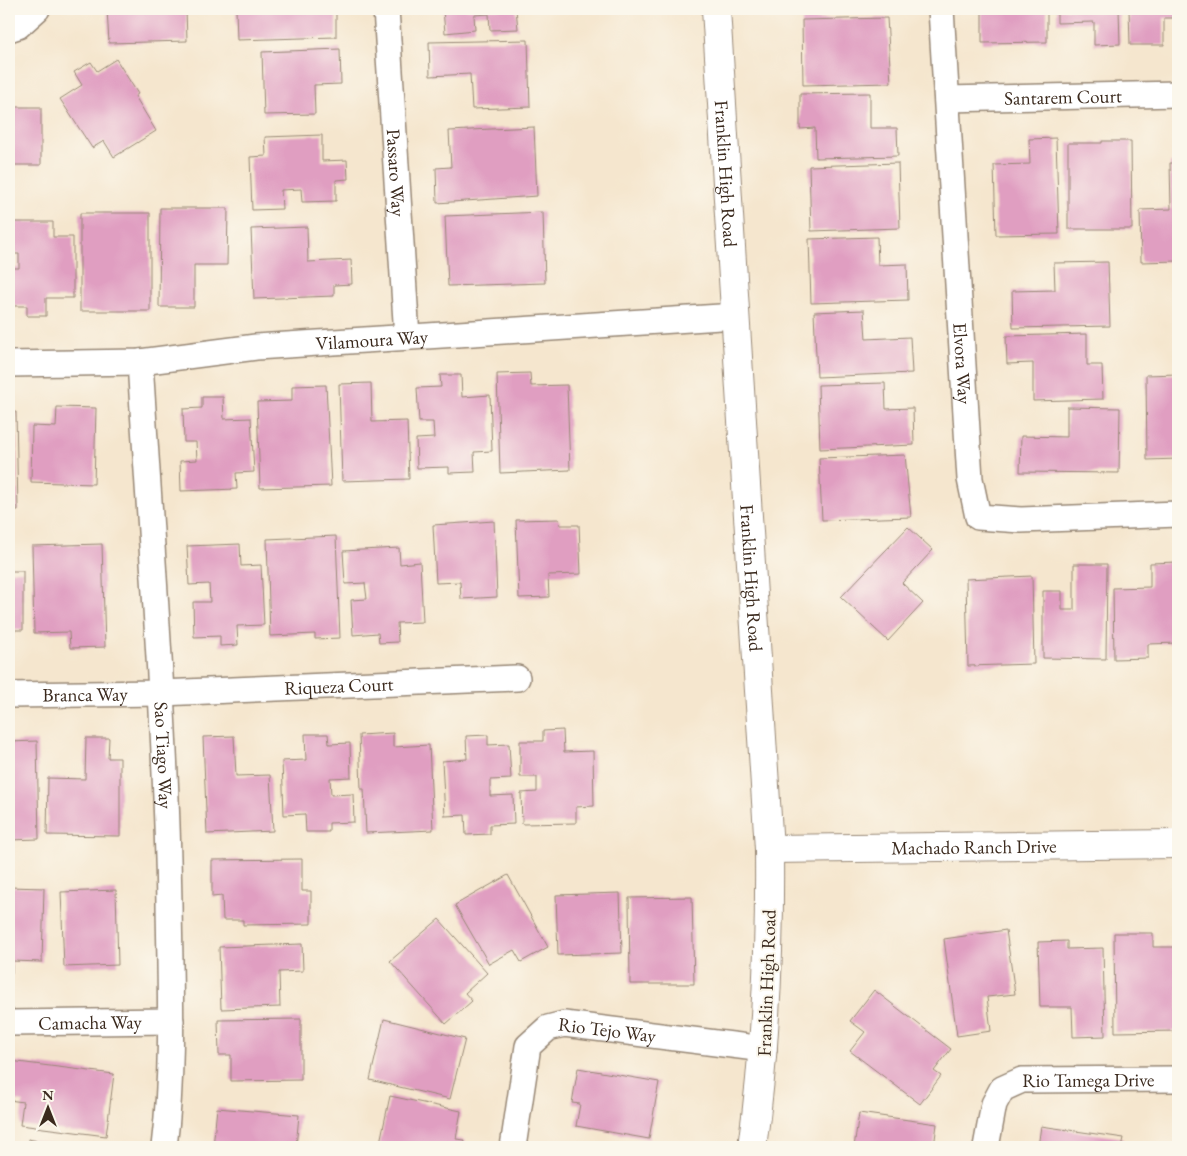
<svg xmlns="http://www.w3.org/2000/svg" width="1187" height="1156" viewBox="0 0 1187 1156" font-family="'EB Garamond',serif">
  <style>
    .building { fill: #e09ec1 }
    .lines { fill: none; stroke-linecap: round; stroke-linejoin: round }
    .minor-casing { stroke: #988876; stroke-width: 28 }
    .tertiary-casing { stroke: #988876; stroke-width: 30 }
    .minor { stroke: #fff; stroke-width: 25 }
    .tertiary { stroke: #fff; stroke-width: 28 }
    .labels { text-anchor: middle; stroke-width: 4; stroke-linejoin: round; paint-order: stroke }
    .street-label { font-size: 19px; fill: #3b2a1e; stroke: #fbf7ec }
  </style>
  <rect width="100%" height="100%" fill="#fbf7ec"/>
  <filter id="ink" filterUnits="userSpaceOnUse"><feTurbulence type="fractalNoise" baseFrequency=".02" numOctaves="2"/><feDisplacementMap in="SourceGraphic" scale="10" xChannelSelector="R" yChannelSelector="G"/><feConvolveMatrix kernelMatrix="1 2 1 2 8 2 1 2 1" color-interpolation-filters="sRGB"/></filter>
  <filter id="wash" filterUnits="userSpaceOnUse"><feTurbulence type="fractalNoise" baseFrequency=".0096" numOctaves="4" result="noise"/><feDisplacementMap in="SourceGraphic" scale="20" xChannelSelector="R" yChannelSelector="G"/><feGaussianBlur stdDeviation="1.12" result="paint"/><feColorMatrix in="noise" values="0 0 0 0 0 0 0 0 0 0 0 0 0 0 0 0 0 1.4 0 .05"/><feComposite in="paint" operator="in"/></filter>
  <g filter="url(#wash)">
    <rect width="100%" height="100%" fill="#f5e6ce"/>
    <g id="blocks">
      <path class="building" d="M107,9h79l1,32 -78,2z
        M236,9h100v28l-99,3z
        M443,9h73l2,20 -28,1 -1,-16 -15,1 1,15 -30,3z
        M982,9h65v33l-65,1z
        M1057,9h62l1,35 -26,1v-23l-37,1z
        M1129,9h49v9h-14v27h-34z
        M887,18l4,65 -88,2 -1,-65z
        M528,40l2,67 -58,2 -2,-35 -40,2 -1,-34z
        M340,49l1,35 -27,1 1,29 -51,1 -2,-63z
        M116,59l22,35 -3,2 21,35 -42,26 -10,-16 -12,7 -32,-49 22,-14 -8,-13 17,-10 6,9z
        M870,93v35h27l1,28 -82,2 -1,-30 -15,1v-35z
        M9,107h32v58h-32z
        M534,127l3,69 -100,7 -1,-35 15,-1 -2,-36z
        M322,135v26l25,-1 1,19 -12,1v21l-34,1 -1,-13 -20,1 1,19 -30,1 -2,-53 16,-1 -1,-19z
        M1056,138l3,96 -63,1 -2,-70 36,-1 -1,-25z
        M1102,141h29l1,88h-64v-86h34z
        M898,163l2,65 -89,3 -2,-65z
        M1170,163h8v98l-37,1 -1,-52 31,-1z
        M160,208h68l-1,57h-33v42h-35z
        M543,212l2,71 -97,3 -3,-70z
        M80,213h70v98h-70z
        M9,222h44v15h20v61h-27v18h-19v-10h-18v-38h10v-14h-10z
        M307,227l1,35 43,-2 1,24 -18,1v11l-80,3 -3,-70z
        M877,237l1,28 29,-1 1,36 -97,3 -2,-64z
        M1108,262l2,64 -97,2 -1,-37 43,-1 -1,-27z
        M864,310l2,29 44,-2 2,36 -95,4 -3,-65z
        M1087,334v31h15l1,34 -70,2v-38l-26,1 -1,-28z
        M530,373l1,13 36,-1 3,85 -70,3 -3,-99z
        M1178,374v85l-31,1 -1,-85z
        M440,375h21l1,22 28,-2 2,56 -18,1 1,20 -26,1v-6l-32,1 -1,-29 18,-1 -1,-16h-14l-2,-34 24,-1z
        M371,383l1,39 35,-1 2,58 -67,2 -3,-97z
        M885,383l1,26 27,-1 1,37 -94,4 -2,-64z
        M326,385l5,101 -71,2 -3,-86 35,-1v-15z
        M202,397h21l1,22 27,-1 3,54 -18,1 1,16 -56,2 -1,-30 17,-1 -1,-18h-12l-1,-33 19,-1z
        M57,407l39,1 -2,76 -63,-2 1,-56 24,1z
        M1067,407l53,1 -1,65 -99,-1 1,-36 46,1z
        M9,412h7l2,98h-9z
        M905,455l6,62 -89,3 -3,-62z
        M559,519l1,6h19l2,49 -33,1 1,22 -30,1 -3,-78z
        M494,521l3,76 -36,2 -1,-17 -24,1 -3,-58z
        M908,527l25,23 -31,33 21,20 -35,38 -47,-44z
        M336,536l4,102 -25,1v-5l-45,2 -3,-97z
        M102,544l3,103 -35,1 -1,-16 -35,1 -2,-87z
        M240,544l1,22 20,-1 3,60 -27,1 1,19 -18,1v-10l-26,1 -1,-35h17l-1,-18 -20,1 -2,-39z
        M399,548l1,16 20,-2 3,60 -26,1 1,19 -19,1 -1,-10 -25,2 -2,-35 16,-1 -2,-16 -20,1 -2,-33z
        M1177,562l1,81 -30,1v14l-34,1 -1,-71 37,-1v-24z
        M1074,564h33l-1,95 -63,-1v-67h19v19h12z
        M9,571h14v59h-14z
        M1032,576l2,88 -66,2 -2,-87z
        M563,730l1,22 29,-1 1,55 -18,1v16l-54,1 -1,-31 16,-1v-15h-17v-36h23v-10z
        M393,733v14l36,-2 4,85 -67,3 -2,-44h-3l-2,-54z
        M305,734h23l1,10 21,-1 1,34 -21,1 1,17 22,-1 1,28 -25,1v9h-23l-1,-18 -21,1 -2,-54 24,-1z
        M488,735v10l21,-1 2,35 -21,1v16l23,-1 1,29 -24,1v9l-24,1 -1,-20 -20,1 -3,-55 25,-2 -1,-23z
        M234,736l2,40 34,-1 3,56 -66,3 -4,-97z
        M86,738h23l-1,20h12v78l-73,-1 1,-57 37,1z
        M37,741l2,98 -30,1v-98z
        M302,859v32h9v33l-68,1v-5h-20l-1,-24 -10,1v-37z
        M508,875l40,72 -27,15 -7,-12 -25,14 -34,-59z
        M9,887l35,1 -2,74 -30,-1v12h-3z
        M116,890l2,75 -54,2 -3,-75z
        M620,893l2,60 -64,2 -2,-60z
        M692,897l2,87h-64l-1,-86z
        M439,919l48,54 -22,20 7,8 -26,23 -56,-63z
        M1006,930l9,64 -28,3 4,34 -34,5 -13,-97z
        M1114,933h39v14h25v84l-63,1z
        M1067,941v8l36,-1 2,88 -32,1 -1,-30h-32l-2,-65z
        M302,944l1,27 -24,1 1,35 -59,2 -2,-62z
        M874,990l77,59 -17,22 7,5 -21,28 -70,-53 15,-19 -15,-11z
        M301,1019v61l-70,1v-26h-12l-1,-35z
        M384,1019l81,20 -15,60 -80,-19z
        M10,1061l104,13 -8,62 -86,-11 3,-23 -14,-2z
        M578,1068l81,14 -10,57 -73,-13 4,-22 -8,-1z
        M390,1096l71,15 -5,28 9,1 -1,7h-85z
        M217,1108l82,7 -3,32h-83z
        M859,1113l78,11 -3,23h-80z
        M1041,1126l83,12 -2,9h-84z
        M28,1139l34,7v1h-36z"/>
    </g>
  </g>
  <g filter="url(#ink)">
    <use href="#blocks" fill-opacity="0" stroke="#988876" stroke-width="1"/>
    <g class="lines">
      <defs>
        <g id="minor">
          <path id="s1" d="M386,9l21,328"/>
          <path id="s2" d="M941,9l29,470 8,38 43,3 157,-6"/>
          <path d="M9,29l9,-3 19,-17"/>
          <path id="s3" d="M947,99l231,-5"/>
          <path id="s4" d="M140,362c11,180 26,360 29,541 1,81 5,163 -5,244"/>
          <path id="s5" d="M9,364l131,-2 116,-15 480,-31"/>
          <path id="s6" d="M9,695l152,-2 356,-15"/>
          <path id="s7" d="M9,1023l162,-2"/>
          <path id="s8" d="M513,1147l15,-101 20,-18 16,-4 200,25"/>
          <path id="s9" d="M986,1147l8,-43 8,-15 20,-9 156,-1"/>
        </g>
        <g id="tertiary">
          <path id="s10" d="M716,9l53,840c1,100 -3,199 -17,298"/>
          <path id="s11" d="M769,849l409,-5"/>
        </g>
      </defs>
      <use href="#minor" class="minor-casing"/>
      <use href="#tertiary" class="tertiary-casing"/>
      <use href="#minor" class="minor"/>
      <use href="#tertiary" class="tertiary"/>
    </g>
  </g>
  <g class="labels">
    <g class="street-label">
      <text dy="7" stroke="none"><textPath href="#s3" startOffset="116">Santarem Court</textPath></text>
      <text dy="7" stroke="none"><textPath href="#s1" startOffset="164">Passaro Way</textPath></text>
      <text dy="7" stroke="none"><textPath href="#s10" startOffset="165">Franklin High Road</textPath></text>
      <text dy="7" stroke="none"><textPath href="#s5" startOffset="364">Vilamoura Way</textPath></text>
      <text dy="7" stroke="none"><textPath href="#s2" startOffset="355">Elvora Way</textPath></text>
      <text dy="7" stroke="none"><textPath href="#s10" startOffset="570">Franklin High Road</textPath></text>
      <text dy="7" stroke="none"><textPath href="#s6" startOffset="330">Riqueza Court</textPath></text>
      <text dy="7" stroke="none"><textPath href="#s6" startOffset="76">Branca Way</textPath></text>
      <text dy="7" stroke="none"><textPath href="#s4" startOffset="394">Sao Tiago Way</textPath></text>
      <text dy="7" stroke="none"><textPath href="#s11" startOffset="205">Machado Ranch Drive</textPath></text>
      <text transform="translate(766 983) rotate(-88)" y="7">Franklin High Road</text>
      <text dy="7" stroke="none"><textPath href="#s7" startOffset="81">Camacha Way</textPath></text>
      <text dy="7" stroke="none"><textPath href="#s8" startOffset="189">Rio Tejo Way</textPath></text>
      <text dy="7" stroke="none"><textPath href="#s9" startOffset="149">Rio Tamega Drive</textPath></text>
    </g>
  </g>
  <rect width="1187" height="1156" fill="none" stroke="#fbf7ec" stroke-width="30"/>
  <g transform="translate(48 1108)" stroke="#fbf7ec" stroke-width="4" paint-order="stroke">
  <path d="M0-4L9 19L0 12L-9 19Z" fill="#3b2a1e"/>
  <text y="-8" font-size="14" font-weight="bold" text-anchor="middle" fill="#3b2a1e">N</text>
  </g>
</svg>
